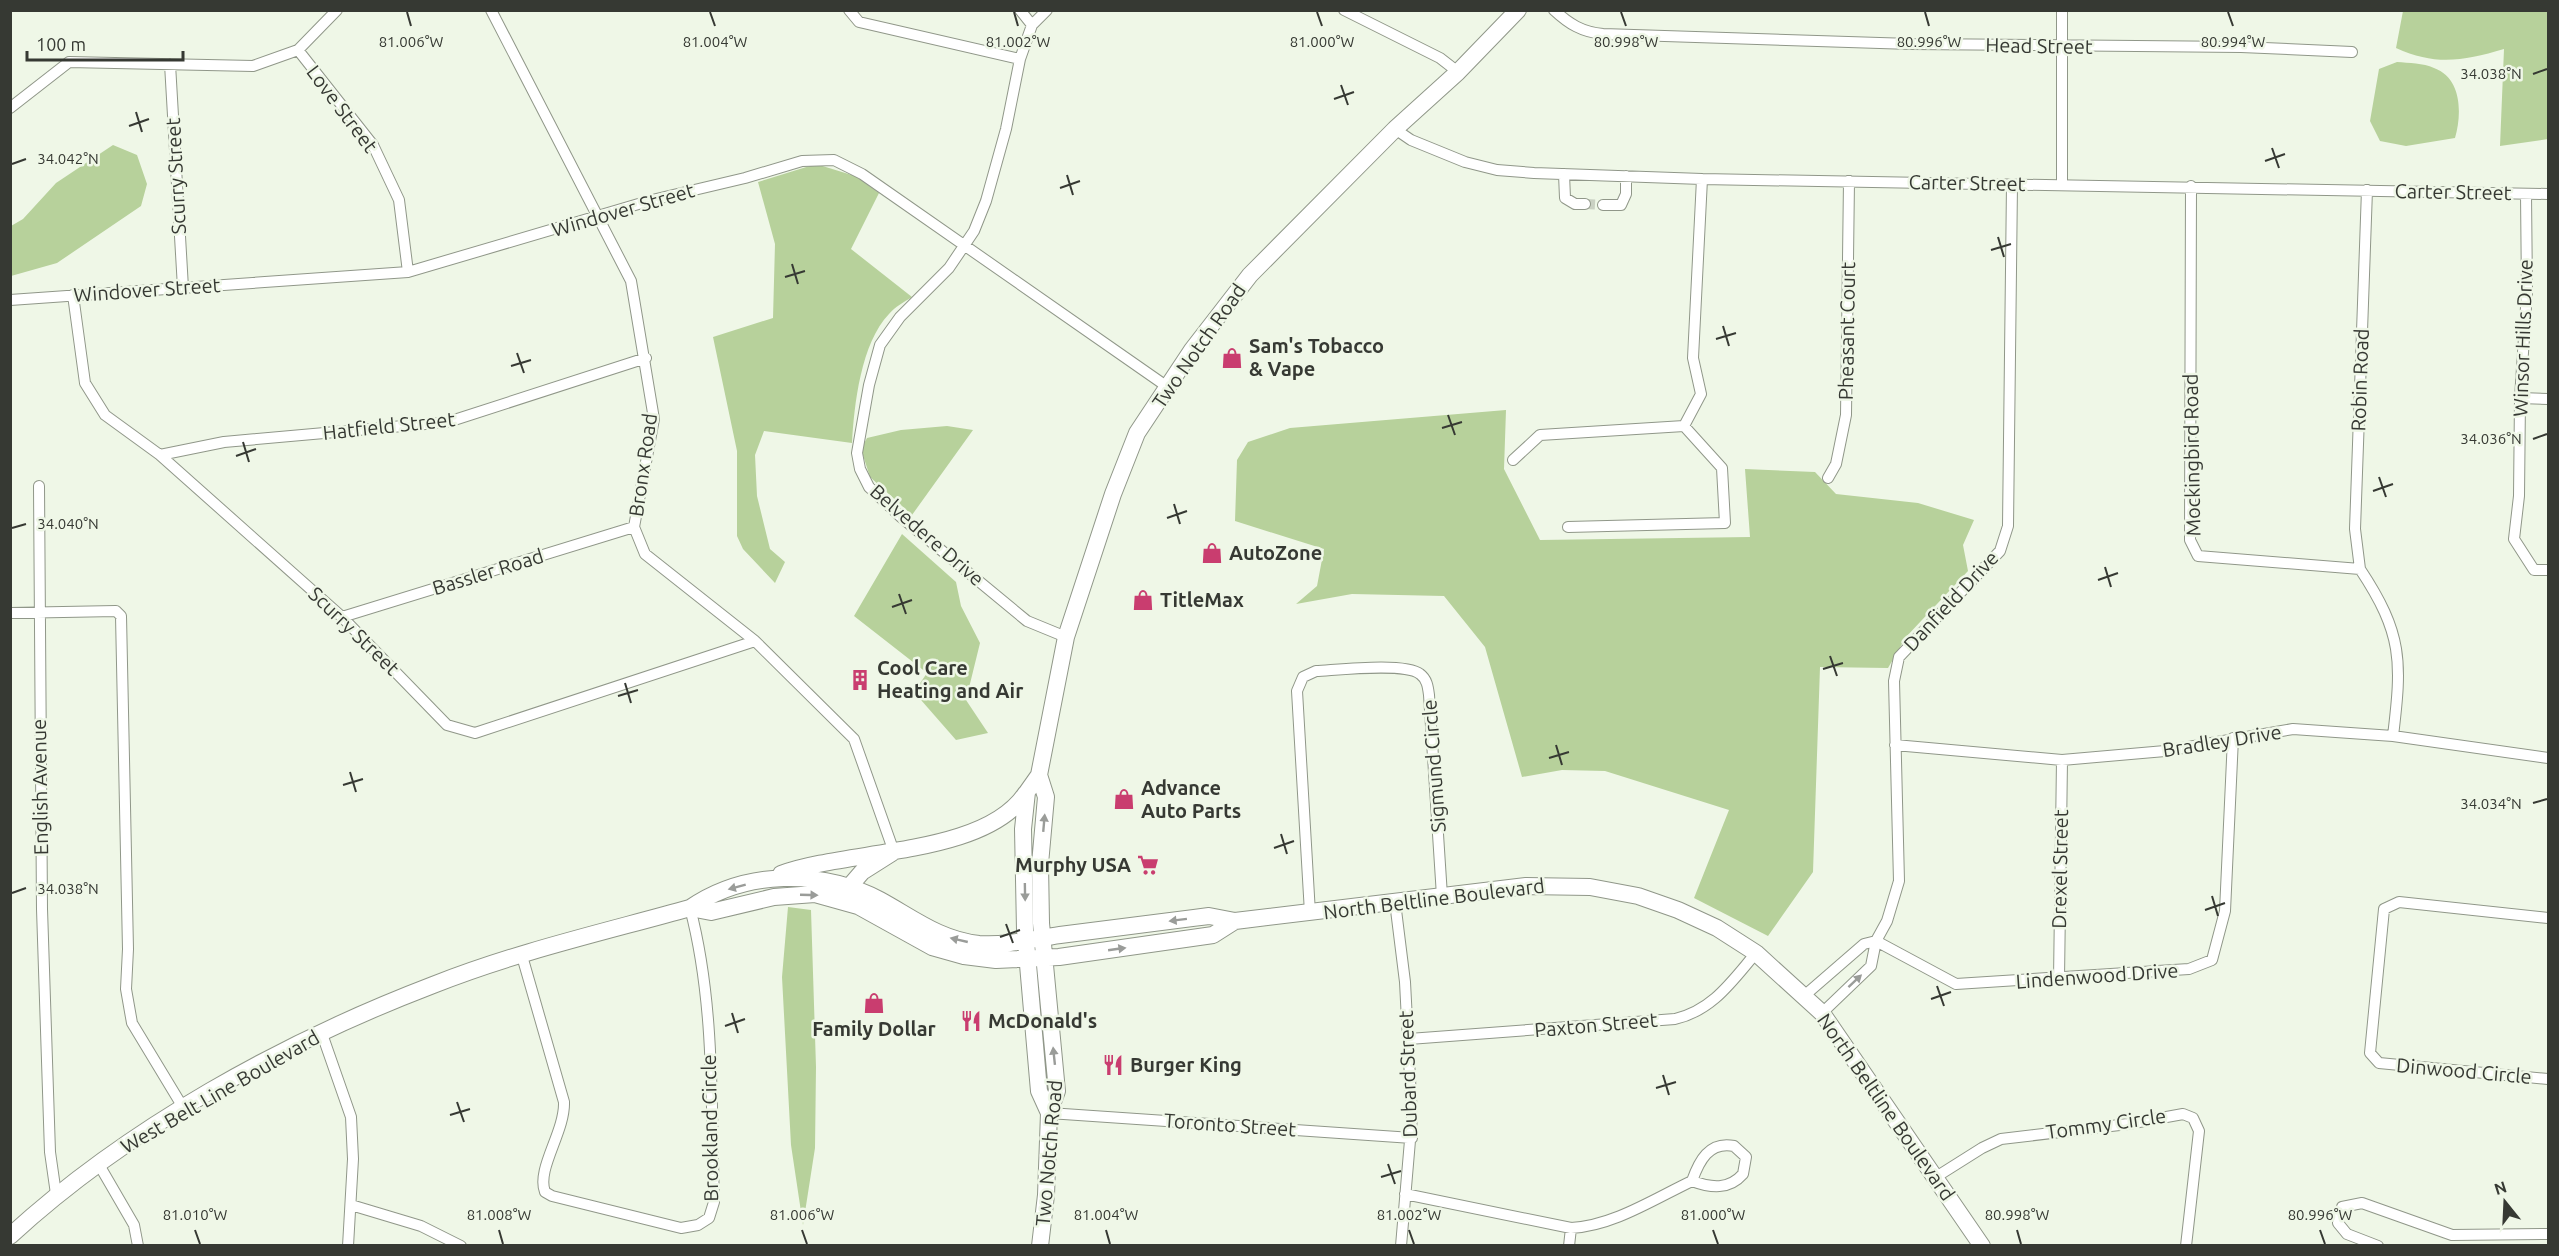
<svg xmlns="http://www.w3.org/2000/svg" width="2559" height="1256" viewBox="0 0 2559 1256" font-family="Ubuntu,sans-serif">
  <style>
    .green { fill: #b7d19b }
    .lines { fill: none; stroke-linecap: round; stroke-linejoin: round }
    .street-tunnel { stroke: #cad1c3; stroke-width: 10; stroke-dasharray: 10 5; stroke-linecap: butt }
    .street-casing { stroke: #909789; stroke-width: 12 }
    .primary-casing { stroke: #909789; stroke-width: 18 }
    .street { stroke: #fff; stroke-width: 10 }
    .primary { stroke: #fff; stroke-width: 16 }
    .oneway { fill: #9a9c99 }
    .ticks { fill: none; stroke: #363933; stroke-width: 2 }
    .labels { text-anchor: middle; stroke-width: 5; stroke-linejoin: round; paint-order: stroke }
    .street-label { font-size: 20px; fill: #363933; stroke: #eff7e7 }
    .poi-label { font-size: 20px; font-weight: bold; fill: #363933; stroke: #eff7e7; text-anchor: start }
    .ticks-label { font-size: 15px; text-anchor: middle; fill: #363933; stroke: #eff7e7; stroke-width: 5; stroke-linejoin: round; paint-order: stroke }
  </style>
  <rect width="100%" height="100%" fill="#eff7e7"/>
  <path class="green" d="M2403,11h145v128l-48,7 4,-97c-41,12 -68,17 -108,-1z
    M2397,62c12,1 26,1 37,6 28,10 28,46 21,70l-49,8 -26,-5 -10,-20 9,-52z
    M113,145l24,10 10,29 -6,22 -84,57 -46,13v-50l12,-7 33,-36z
    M816,164l39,12 24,17 -28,56 61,48c-8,5 -17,10 -23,17 -28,29 -35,91 -37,129l-88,-12 -9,24 2,41 13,53 15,13 -10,21 -32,-34 -6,-13v-85l-24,-114 60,-19 2,-74 -17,-62z
    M1506,410l-2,59 36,71 210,-3 -5,-68 70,3 21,22 82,9 56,17 -11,25 5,26 -62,66 -18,31 -68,-1 -7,205 -45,64 -74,-38 35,-88 -124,-39 -43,-1 -40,7 -37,-130 -41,-51 -92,-2 -56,10 21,-18 7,-37 -89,-28 2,-61 11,-18 42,-14z
    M947,426l26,4 -61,85 -42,-38 -9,-28 6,-11 34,-8z
    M902,534l54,48 5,24 19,37 -14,57 22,33 -32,7 -42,-48 13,-19 -73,-57z
    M788,907l23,3 5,157 -1,81 -12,77 -12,-80 -9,-168z"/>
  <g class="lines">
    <path class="street-tunnel" d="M1585,204l18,1"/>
    <defs>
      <path id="street" d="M491,10l140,271 23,138 -20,108 11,27 110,87 99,98 40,113
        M849,10l10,12 161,37
        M1020,10l12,15
        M1047,10l-15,15 -12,34 -14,70 -20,72 -12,30 -25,37 -49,49 -20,28 -11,40 -12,68 3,16 9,18 32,30 126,104 39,16
        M1344,10l96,48 18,14
        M1554,10c15,14 28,22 49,24l308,10 330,3 111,5
        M298,50l75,95 26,55 9,72
        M170,64l13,224
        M10,108l59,-46 184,4 45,-16 39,-40
        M1395,129l16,11 54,22 32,8 37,3 168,6 846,15
        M1564,174l1,24 10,6h10
        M2062,185v-175
        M2191,186l-1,354 8,16 162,13c43,65 42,92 33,167
        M2526,194l1,98 -7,106 -1,98 -5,43 20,31h14
        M1603,205h18l5,-11v-18
        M73,295l12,88 20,32 55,40 182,162 105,108 28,8 280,-92
        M10,300l398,-28 244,-72 93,-22 57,-17 32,-1 28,14 307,214
        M2520,398l28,1
        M1684,426l17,-32 -8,-36 9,-179
        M160,455l64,-13 224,-20 198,-64
        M1513,460l27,-25 144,-9 38,42 3,55 -157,4
        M1828,478l8,-14 10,-49 3,-234
        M39,486l3,423 8,243 6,42
        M2360,569l-5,-40 12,-339
        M10,613l106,-2 5,5 7,333 -2,40 6,34 52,86
        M342,617l292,-90
        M1895,745l167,15 103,-9 128,-22 100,7 155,22
        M1395,902l10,80 7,135 -11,129
        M1310,913l-13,-222 6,-14 13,-6c21,-1 89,-9 104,3 7,5 8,13 9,21l13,201
        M2548,918l-149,-16 -15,7 -14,144 9,10 169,16
        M1876,941l80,43 233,-15 23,-9 13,-49 8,-173
        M522,956l42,146c1,30 -28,67 -19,90l7,4 129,32 17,-3 11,-7 5,-16c-3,-97 1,-199 -24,-294
        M2059,979l3,-219
        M1804,996l60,-52 12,-3
        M1822,1013l49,-47 5,-25 11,-20 12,-40 -5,-200 5,-24 101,-106 8,-25 4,-342
        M322,1034l29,83 2,42 -5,87
        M1409,1039l266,-20c38,-9 57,-38 81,-66
        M1049,1113l363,25
        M98,1163l36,62 4,21
        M1936,1177l46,-29 19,-9 127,-15 55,-10 10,4 6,13 -13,115
        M1405,1194l166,34c42,-2 83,-29 121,-47 7,-20 17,-40 42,-35l12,11 -3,17c-14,16 -32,14 -51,7
        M351,1205l70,21 40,20
        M1569,1246l2,-18
        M2378,1246l-31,-12 -9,-11 4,-16 20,-4 90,32 96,-1"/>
      <path id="primary" d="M1039,775l7,22 -6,67 1,59 16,168 -8,22 -3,82 -6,51
        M781,874c68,-25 204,-18 245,-81
        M843,894l19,-22 30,-19
        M690,908l21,4 63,-15 41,-3 43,12 74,41 32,9 32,4 63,-3 154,-22 22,-14
        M1049,1113l-10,-22 -14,-161 -2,-101 4,-37 12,-17 27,-138 47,-143 24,-61 55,-83 58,-75 145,-146 63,-57 60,-62
        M10,1236c119,-109 274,-194 423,-251 83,-33 171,-53 257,-77 55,-38 131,-39 190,-8 33,18 60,40 99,44 28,2 53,-5 81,-9 49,-6 99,-13 149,-19l26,5 291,-35 64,1 48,9 40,14 39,18 39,25 66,60 160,233"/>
    </defs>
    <use href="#street" class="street-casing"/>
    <use href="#primary" class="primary-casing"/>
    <use href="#street" class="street"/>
    <use href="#primary" class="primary"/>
  </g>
  <defs><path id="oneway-solid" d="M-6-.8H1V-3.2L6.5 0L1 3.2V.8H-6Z" transform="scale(1.5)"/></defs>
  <g class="oneway">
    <use href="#oneway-solid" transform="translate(1044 823) rotate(-85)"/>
    <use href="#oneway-solid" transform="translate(737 887) rotate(165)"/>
    <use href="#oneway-solid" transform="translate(1025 892) rotate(89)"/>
    <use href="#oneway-solid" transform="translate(809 895) rotate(2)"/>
    <use href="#oneway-solid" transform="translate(1178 920) rotate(173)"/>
    <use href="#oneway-solid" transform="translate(959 940) rotate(-167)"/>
    <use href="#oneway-solid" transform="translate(1117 949) rotate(-8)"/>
    <use href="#oneway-solid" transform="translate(1855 981) rotate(-43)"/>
    <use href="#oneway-solid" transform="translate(1054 1056) rotate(-96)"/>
  </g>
  <path class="ticks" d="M407,12l4,14M710,12l5,14M1014,12l4,14M1317,12l5,14M1621,12l5,14M1925,12l4,14M2228,12l5,14M2533,74l14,-5M1341,85l7,20M1334,99l20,-7M136,112l6,20M129,126l20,-7M2272,148l7,20M2265,161l20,-7M12,164l14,-5M1067,175l6,20M1060,188l20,-7M1998,237l6,20M1991,250l20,-6M792,264l6,20M785,277l20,-6M1723,326l6,20M1716,339l20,-6M517,353l7,20M511,366l20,-6M1448,415l7,20M1442,428l20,-6M2533,439l14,-5M243,442l6,20M236,456l20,-7M2379,477l7,20M2373,491l20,-7M1174,504l6,20M1167,518l20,-7M12,528l14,-4M2105,567l6,20M2098,580l20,-7M899,594l7,20M892,607l20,-7M1830,656l7,20M1823,669l20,-6M625,683l6,20M618,696l20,-6M1556,745l6,20M1549,758l20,-6M350,772l6,20M343,785l20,-6M2533,803l14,-4M1281,834l6,20M1274,848l20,-7M12,893l14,-5M2212,896l6,20M2205,910l20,-7M1006,924l7,19M1000,937l20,-7M1937,986l7,20M1931,999l20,-7M732,1013l6,20M725,1026l20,-7M1663,1075l6,20M1656,1088l20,-6M457,1102l7,20M450,1115l20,-6M1388,1164l7,20M1381,1177l20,-6M195,1230l5,14M499,1230l4,14M802,1230l5,14M1106,1230l4,14M1409,1230l5,14M1713,1230l5,14M2017,1230l4,14M2320,1230l5,14"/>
  <defs>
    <symbol id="shop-bare" viewBox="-9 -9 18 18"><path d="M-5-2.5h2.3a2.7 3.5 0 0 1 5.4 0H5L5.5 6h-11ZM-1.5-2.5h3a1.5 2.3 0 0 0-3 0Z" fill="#c93d6f" stroke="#eff7e7" stroke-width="2.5" paint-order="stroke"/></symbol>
    <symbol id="building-bare" viewBox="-9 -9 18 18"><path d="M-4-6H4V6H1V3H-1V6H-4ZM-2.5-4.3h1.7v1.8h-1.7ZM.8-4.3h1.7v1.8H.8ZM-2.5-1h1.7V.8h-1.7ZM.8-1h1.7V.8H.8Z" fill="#c93d6f" stroke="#eff7e7" stroke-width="2.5" paint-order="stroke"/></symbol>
    <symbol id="supermarket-bare" viewBox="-9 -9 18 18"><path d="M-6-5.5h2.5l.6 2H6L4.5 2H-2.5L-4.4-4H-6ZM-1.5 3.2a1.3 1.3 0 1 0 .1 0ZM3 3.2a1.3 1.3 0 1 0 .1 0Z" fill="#c93d6f" stroke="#eff7e7" stroke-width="2.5" paint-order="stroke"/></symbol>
    <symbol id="restaurant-bare" viewBox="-9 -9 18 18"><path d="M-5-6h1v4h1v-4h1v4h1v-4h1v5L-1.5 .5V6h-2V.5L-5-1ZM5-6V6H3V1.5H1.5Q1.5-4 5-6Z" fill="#c93d6f" stroke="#eff7e7" stroke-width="2.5" paint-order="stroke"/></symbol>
  </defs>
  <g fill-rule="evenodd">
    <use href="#shop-bare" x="1217" y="343" width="30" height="30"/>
    <use href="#shop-bare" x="1197" y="538" width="30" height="30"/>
    <use href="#shop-bare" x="1128" y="585" width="30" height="30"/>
    <use href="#building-bare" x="845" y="665" width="30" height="30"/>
    <use href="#shop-bare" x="1109" y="784" width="30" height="30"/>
    <use href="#supermarket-bare" x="1133" y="850" width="30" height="30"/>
    <use href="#shop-bare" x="859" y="988" width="30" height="30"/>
    <use href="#restaurant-bare" x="956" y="1006" width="30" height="30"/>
    <use href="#restaurant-bare" x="1098" y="1050" width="30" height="30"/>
  </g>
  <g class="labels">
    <g class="street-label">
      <text transform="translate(2039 46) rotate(1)" y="7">Head Street</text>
      <text transform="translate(342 109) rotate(53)" y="7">Love Street</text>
      <text transform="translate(176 176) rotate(-93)" y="7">Scurry Street</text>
      <text transform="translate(1967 183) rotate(1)" y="7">Carter Street</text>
      <text transform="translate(2453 192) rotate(1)" y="7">Carter Street</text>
      <text transform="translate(623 210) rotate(-16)" y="7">Windover Street</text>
      <text transform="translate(147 290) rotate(-4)" y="7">Windover Street</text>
      <text transform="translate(1847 331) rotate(-89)" y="7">Pheasant Court</text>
      <text transform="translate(2523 338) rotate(-88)" y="7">Winsor Hills Drive</text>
      <text transform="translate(1199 346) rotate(-55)" y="7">Two Notch Road</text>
      <text transform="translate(2360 380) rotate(-88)" y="7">Robin Road</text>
      <text transform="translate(389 426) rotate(-6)" y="7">Hatfield Street</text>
      <text transform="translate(2192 455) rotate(-91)" y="7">Mockingbird Road</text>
      <text transform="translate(643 465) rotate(-82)" y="7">Bronx Road</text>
      <text transform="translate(927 535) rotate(41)" y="7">Belvedere Drive</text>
      <text transform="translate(488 572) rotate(-17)" y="7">Bassler Road</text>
      <text transform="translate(1951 601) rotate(-47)" y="7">Danfield Drive</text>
      <text transform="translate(354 631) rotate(44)" y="7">Scurry Street</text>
      <text transform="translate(2222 741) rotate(-9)" y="7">Bradley Drive</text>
      <text transform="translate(1434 766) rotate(-94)" y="7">Sigmund Circle</text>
      <text transform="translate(40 787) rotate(-91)" y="7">English Avenue</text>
      <text transform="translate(2060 869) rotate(-89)" y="7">Drexel Street</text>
      <text transform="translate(1434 899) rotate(-7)" y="7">North Beltline Boulevard</text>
      <text transform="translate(2097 976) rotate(-4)" y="7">Lindenwood Drive</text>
      <text transform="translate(1596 1025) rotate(-5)" y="7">Paxton Street</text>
      <text transform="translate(2464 1071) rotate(5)" y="7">Dinwood Circle</text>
      <text transform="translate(1408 1074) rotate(-92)" y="7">Dubard Street</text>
      <text transform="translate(220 1092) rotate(-30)" y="7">West Belt Line Boulevard</text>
      <text transform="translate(1886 1107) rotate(55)" y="7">North Beltline Boulevard</text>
      <text transform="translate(2106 1124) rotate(-8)" y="7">Tommy Circle</text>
      <text transform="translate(1230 1125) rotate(4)" y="7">Toronto Street</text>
      <text transform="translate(710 1128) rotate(-91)" y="7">Brookland Circle</text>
      <text transform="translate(1049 1153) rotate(-85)" y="7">Two Notch Road</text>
    </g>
    <g class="poi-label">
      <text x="1249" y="353">Sam's Tobacco<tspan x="1249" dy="23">&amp; Vape</tspan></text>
      <text x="1229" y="560">AutoZone</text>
      <text x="1160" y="607">TitleMax</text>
      <text x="877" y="675">Cool Care<tspan x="877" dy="23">Heating and Air</tspan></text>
      <text x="1141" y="795">Advance<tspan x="1141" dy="23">Auto Parts</tspan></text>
      <text x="1131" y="872" text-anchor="end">Murphy USA</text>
      <text x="988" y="1028">McDonald's</text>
      <text x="874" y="1036" text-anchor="middle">Family Dollar</text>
      <text x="1130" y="1072">Burger King</text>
    </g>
  </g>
  <g class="ticks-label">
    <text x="411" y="47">81.006°W</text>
    <text x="715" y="47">81.004°W</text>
    <text x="1018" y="47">81.002°W</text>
    <text x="1322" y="47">81.000°W</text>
    <text x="1626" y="47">80.998°W</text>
    <text x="1929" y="47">80.996°W</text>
    <text x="2233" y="47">80.994°W</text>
    <text x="2491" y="79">34.038°N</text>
    <text x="68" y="164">34.042°N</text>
    <text x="2491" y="444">34.036°N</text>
    <text x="68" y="529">34.040°N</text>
    <text x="2491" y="809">34.034°N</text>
    <text x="68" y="894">34.038°N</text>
    <text x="195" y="1220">81.010°W</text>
    <text x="499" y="1220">81.008°W</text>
    <text x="802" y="1220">81.006°W</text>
    <text x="1106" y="1220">81.004°W</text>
    <text x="1409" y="1220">81.002°W</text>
    <text x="1713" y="1220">81.000°W</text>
    <text x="2017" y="1220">80.998°W</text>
    <text x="2320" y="1220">80.996°W</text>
  </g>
  <rect width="2559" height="1256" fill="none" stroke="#363933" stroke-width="24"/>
  <g transform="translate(2505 1202) rotate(342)" stroke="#eff7e7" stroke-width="4.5" paint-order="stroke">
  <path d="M0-4.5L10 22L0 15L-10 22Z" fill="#363933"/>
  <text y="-9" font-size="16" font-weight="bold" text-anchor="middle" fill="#363933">N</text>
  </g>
  <path d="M27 51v9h156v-9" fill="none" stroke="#363933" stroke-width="3"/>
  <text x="36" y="51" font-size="18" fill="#363933" stroke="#eff7e7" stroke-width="4.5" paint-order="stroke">100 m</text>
</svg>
